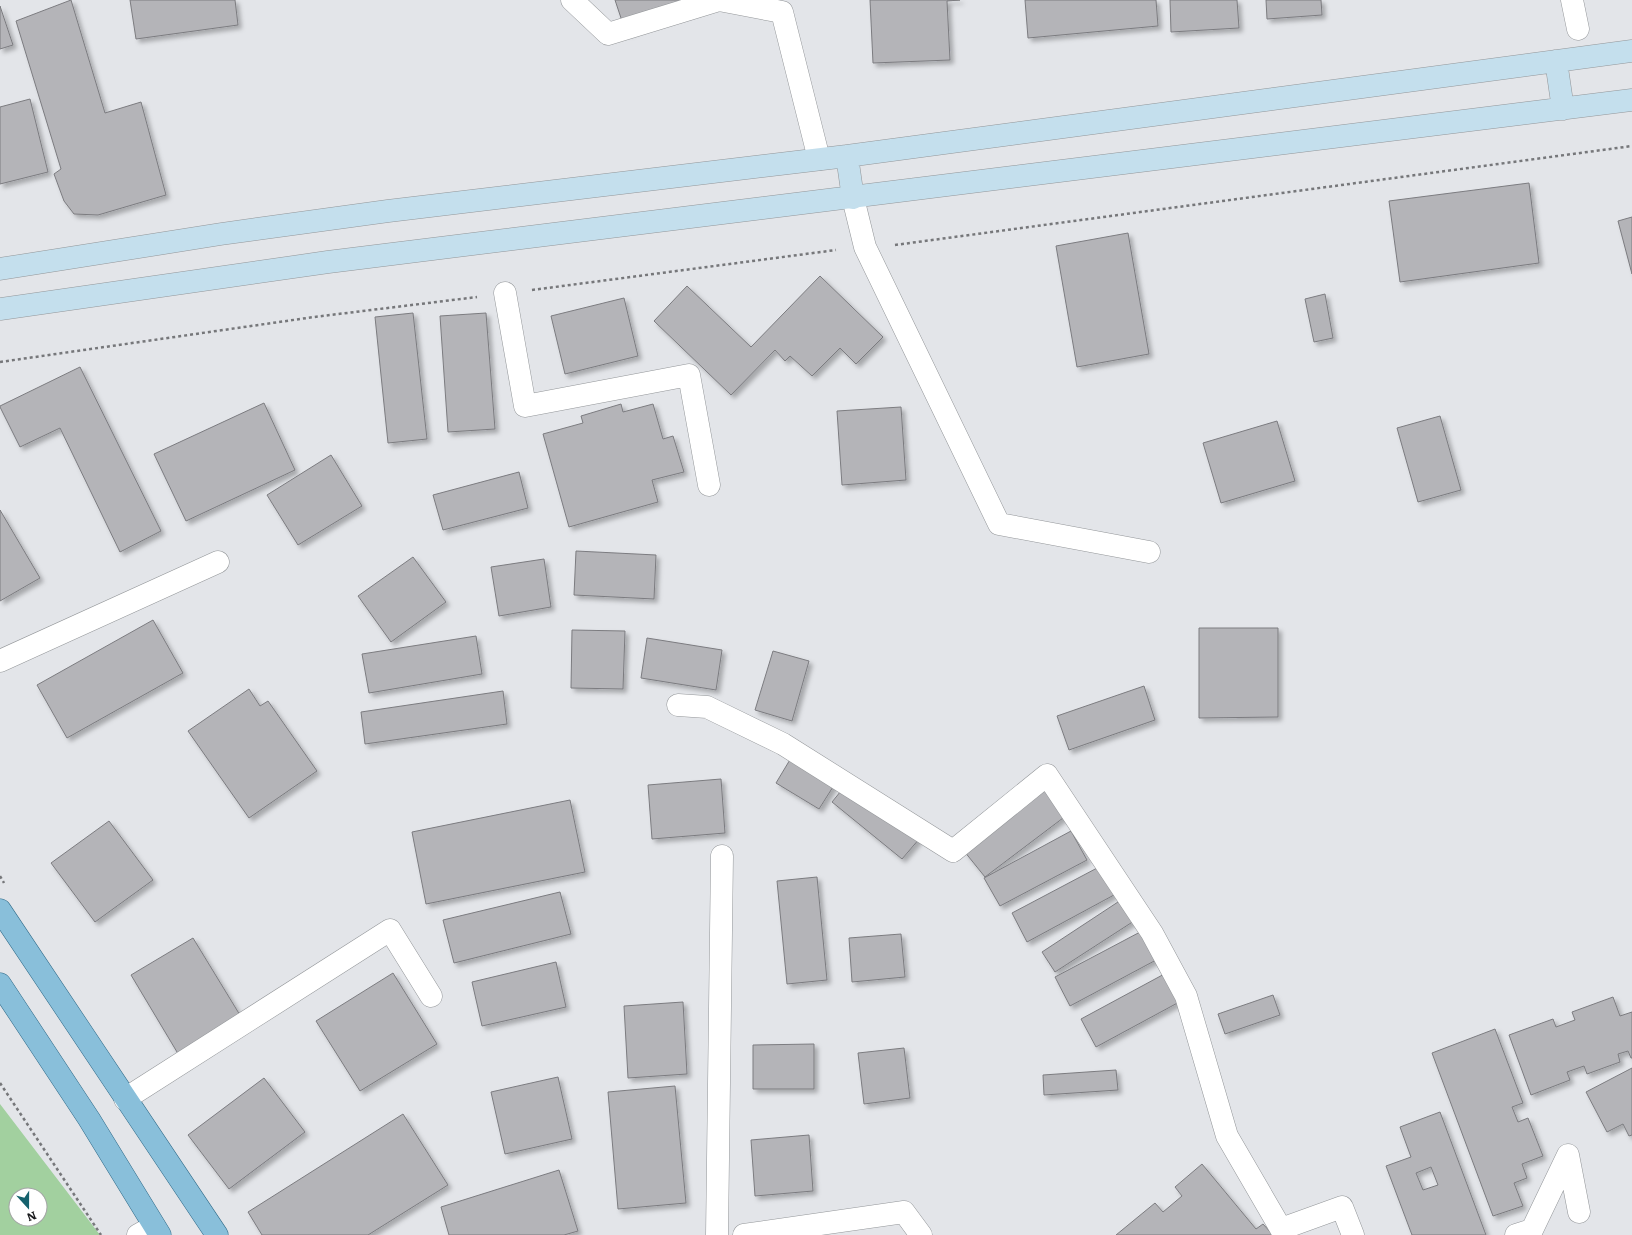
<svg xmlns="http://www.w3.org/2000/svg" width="1632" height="1235" viewBox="0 0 1632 1235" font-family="Literata,serif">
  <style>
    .green { fill: #a2d09f; fill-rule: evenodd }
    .building { fill: #b4b4b8; stroke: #7c7c80; fill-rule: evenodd; filter: url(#shadow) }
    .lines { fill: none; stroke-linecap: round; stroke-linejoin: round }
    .street-casing { stroke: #939699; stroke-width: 23 }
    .secondary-casing { stroke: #939699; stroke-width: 23 }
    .primary-casing { stroke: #2f6a88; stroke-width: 23 }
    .path { stroke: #76777a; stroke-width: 2.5; stroke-dasharray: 3 3; stroke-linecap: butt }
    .street { stroke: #fff; stroke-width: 22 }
    .secondary { stroke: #c4dfed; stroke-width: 22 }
    .primary { stroke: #89bfda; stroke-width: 22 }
  </style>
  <defs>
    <filter id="shadow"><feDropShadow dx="3.5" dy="3.5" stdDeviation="2" flood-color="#0004"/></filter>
  </defs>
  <rect width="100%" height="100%" fill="#e3e5e9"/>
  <path class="green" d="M0,1104l100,131h-100zM16,1195h24v24h-24z"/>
  <path class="building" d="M71,0l34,113 36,-11 25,93 -68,20 -24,-1 -10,-13 -10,-27 7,-5 -45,-148z
    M130,0h105l3,25 -102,14z
    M615,0h84l-73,33z
    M870,0h90l-13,1 3,59 -77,3z
    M1025,0h131l2,26 -130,12z
    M1170,0h67l2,28 -68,4z
    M1266,0h55l1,15 -55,4z
    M0,6l13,39 -13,4z
    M30,99l18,73 -48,12v-77z
    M1529,183l10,80 -139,19 -11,-81z
    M1632,217v57l-14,-53z
    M1128,233l21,121 -72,13 -21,-121z
    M820,276l63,61 -27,27 -16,-16 -28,28 -22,-20 -5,5 -10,-11 -44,45 -77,-74 33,-35 64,61z
    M1325,294l8,44 -19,4 -9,-43z
    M624,298l14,58 -73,18 -14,-58z
    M413,313l14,126 -39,4 -13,-126z
    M486,313l9,116 -47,3 -8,-116z
    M80,367l81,164 -41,21 -60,-124 -40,19 -20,-40v-1z
    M264,403l31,67 -109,51 -32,-67z
    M621,404l2,8 30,-8 10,35 10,-3 11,36 -32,8 6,22 -89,25 -26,-93 40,-11 -2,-7z
    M901,407l5,73 -64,5 -5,-74z
    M1440,416l21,74 -43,12 -21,-74z
    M1277,421l18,60 -74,22 -18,-60z
    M331,455l31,51 -64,39 -31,-50z
    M519,472l9,36 -85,22 -10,-35z
    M0,510l40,68 -40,23z
    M576,551l80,4 -2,44 -80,-4z
    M413,557l33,45 -55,40 -33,-46z
    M544,559l7,48 -52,9 -8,-49z
    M153,620l30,53 -116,65 -30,-53z
    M1199,628h79v89l-79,1z
    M572,630l53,1 -2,58 -52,-1z
    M476,636l6,38 -113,19 -7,-39z
    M647,638l75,12 -6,40 -75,-12z
    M773,651l36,10 -17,60 -37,-11z
    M1144,686l11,34 -86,30 -12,-34z
    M249,689l11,17 8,-5 49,70 -68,47 -61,-87z
    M503,691l4,33 -142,20 -4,-32z
    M794,753l44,26 -19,30 -43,-26z
    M721,779l4,54 -73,6 -4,-54z
    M849,781l71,57 -18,21 -70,-57z
    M1047,789l20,26 -82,62 -21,-26z
    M570,800l15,72 -159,32 -14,-72z
    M109,821l44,59 -58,42 -44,-59z
    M1071,831l16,29 -87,46 -16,-28z
    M1099,867l15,28 -87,47 -15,-29z
    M817,877l10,103 -40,4 -10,-103z
    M560,892l11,42 -117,29 -11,-43z
    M1121,900l13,21 -79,51 -13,-20z
    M1142,931l16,28 -88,47 -15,-29z
    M901,934l4,43 -53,5 -3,-44z
    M193,938l50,82 -63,37 -49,-82z
    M556,962l10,45 -84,19 -10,-44z
    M1168,972l15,28 -87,47 -15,-28z
    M393,973l44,71 -77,47 -44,-70z
    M1273,995l7,20 -55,19 -7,-20z
    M1613,997l7,19 12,-4v46h-1l-3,-7 -10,3 2,8 -33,12 -3,-8 -17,6 3,8 -39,15 -22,-60 44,-16 3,8 19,-7 -3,-8z
    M683,1002l4,72 -59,4 -4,-72z
    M1495,1029l28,74 -11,4 6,15 10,-4 15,38 -21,8 5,14 -13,5 9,23 -30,10 -61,-163z
    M814,1044v45h-61v-44z
    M904,1048l6,50 -46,6 -6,-51z
    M1632,1068v67l-3,1 -6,-12 -16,8 -21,-40z
    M1116,1070l2,20 -74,5 -1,-20z
    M558,1077l14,62 -67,15 -14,-62z
    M264,1078l41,54 -76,57 -41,-54z
    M675,1086l11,117 -68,6 -10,-117z
    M1440,1112l46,123h-74l-26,-69 25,-9 -11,-30zM1431,1167l7,18 -15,5 -7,-17z
    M403,1114l45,71 -80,50h-106l-14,-23z
    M809,1135l4,56 -58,5 -4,-56z
    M1202,1164l54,65 7,-5 10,11h-157l39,-32 8,9 19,-16 -7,-9z
    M559,1170l19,61 -14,4h-115l-8,-28z"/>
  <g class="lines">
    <defs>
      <path id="street" d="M572,0l36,34 111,-34
        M719,0l63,12 37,147
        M1572,0l6,29
        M853,198l12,49 134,277 150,28
        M505,293l20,113 164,-31 20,110
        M0,661l218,-99
        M678,705l29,2 76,37 170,107 94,-76 105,158 34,63 41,140 54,93 61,-22 11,28
        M125,1099l265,-169 41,66
        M138,1235l16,-9
        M717,1235l5,-379
        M744,1235l160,-23 17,23
        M1516,1235l16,-5 36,-75 11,57"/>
      <path id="secondary" d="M1556,61l7,48
        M847,156l6,42
        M0,269l221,-35 167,-23 459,-55 785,-105
        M0,309l328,-47 1304,-162"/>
      <path id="primary" d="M0,910l217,325
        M0,984l89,135 71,116"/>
    </defs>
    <use href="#street" class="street-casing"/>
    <use href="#secondary" class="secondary-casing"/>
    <use href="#primary" class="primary-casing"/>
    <path class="path" d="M895,245l737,-99
      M532,290l304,-40
      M0,362l314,-45 163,-20
      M0,876l4,7
      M0,1083l101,152"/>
    <use href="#street" class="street"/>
    <use href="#secondary" class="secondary"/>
    <use href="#primary" class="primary"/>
  </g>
  <g transform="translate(28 1207) rotate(159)"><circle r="19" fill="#ffffff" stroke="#a3a4a5"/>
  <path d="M0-3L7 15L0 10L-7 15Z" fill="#15626d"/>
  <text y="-6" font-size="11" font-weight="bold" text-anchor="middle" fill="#1a1b1d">N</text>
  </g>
</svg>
